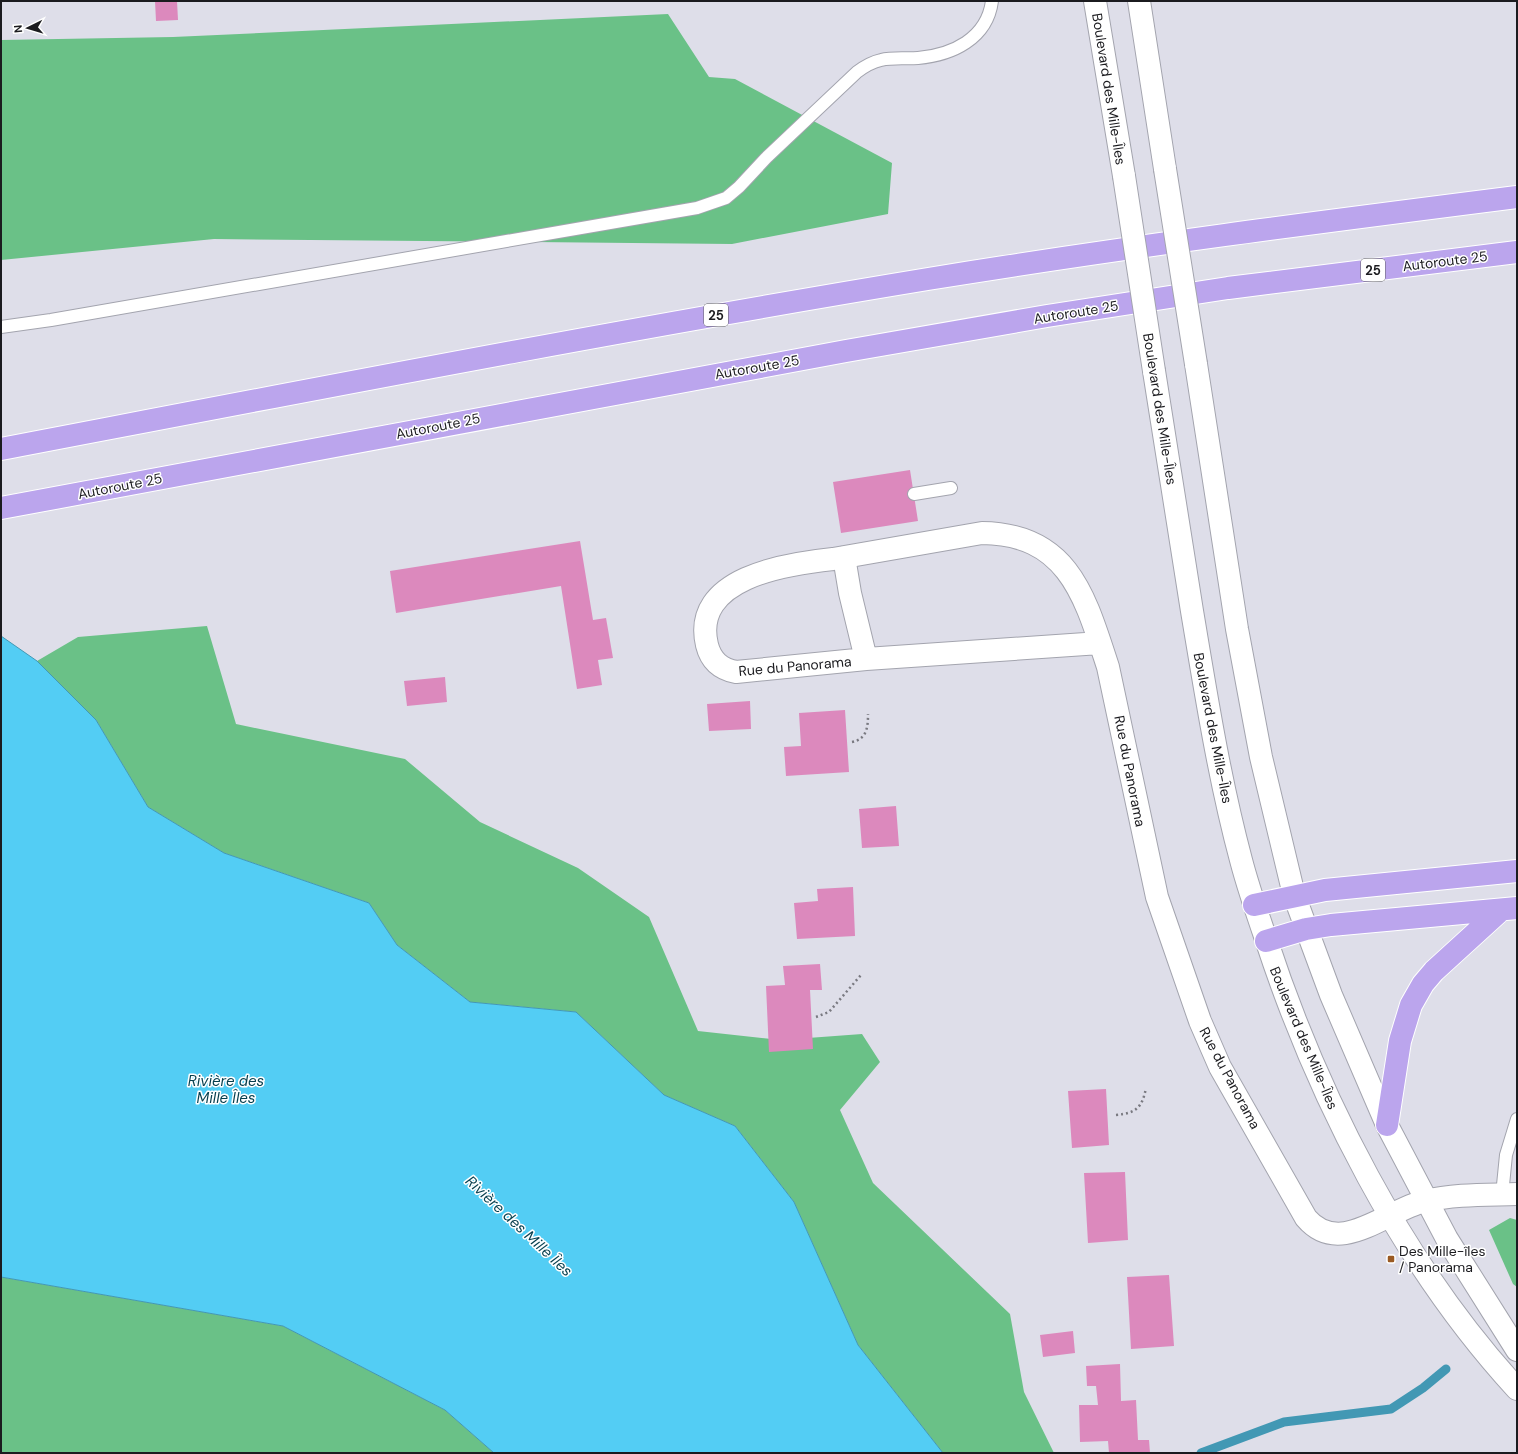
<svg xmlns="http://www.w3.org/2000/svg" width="1518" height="1454" viewBox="0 0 1518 1454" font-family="'DM Sans',sans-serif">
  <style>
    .forest { fill: #6ac187 }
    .water { fill: #53cdf4; stroke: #4298b4 }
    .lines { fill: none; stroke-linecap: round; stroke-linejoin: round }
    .stream { stroke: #4298b4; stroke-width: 9 }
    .building { fill: #dc89bd }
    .lane-casing { stroke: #a3a4ae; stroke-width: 14 }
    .street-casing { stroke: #a3a4ae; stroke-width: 24 }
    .secondary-casing { stroke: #a3a4ae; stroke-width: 24 }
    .highway-casing { stroke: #fff; stroke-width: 24 }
    .path { stroke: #797980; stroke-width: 2.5; stroke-dasharray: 2 3; stroke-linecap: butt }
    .lane { stroke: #fff; stroke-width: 12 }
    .street { stroke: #fff; stroke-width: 22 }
    .secondary { stroke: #fff; stroke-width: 22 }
    .highway { stroke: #bba5ed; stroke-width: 22 }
    .secondary-bridge-casing { stroke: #a3a4ae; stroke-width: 24; stroke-linecap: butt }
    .secondary-bridge { stroke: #fff; stroke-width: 22 }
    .poi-dot { fill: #9a5a23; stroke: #fff; stroke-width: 1.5 }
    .labels { text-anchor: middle; stroke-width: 3; stroke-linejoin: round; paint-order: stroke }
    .shield { fill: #fff; stroke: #5f5f62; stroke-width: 1 }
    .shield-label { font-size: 13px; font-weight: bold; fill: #1b1b1f }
    .street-label { font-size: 14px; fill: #1b1b1f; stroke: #fff }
    .poi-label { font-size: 14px; fill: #1b1b1f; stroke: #fff; text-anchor: start }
    .water-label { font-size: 15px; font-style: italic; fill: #063f4e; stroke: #fff }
  </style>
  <rect width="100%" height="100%" fill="#dedee9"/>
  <path class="forest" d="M668,14l41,63 26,2 157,84 -4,51 -156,30 -518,-5 -213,21v-220l172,-3z
    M207,626l29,98 169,35 75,63 98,46 71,49 49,114 83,9 81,-6 18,28 -40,48 33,73 137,131 14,78 30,61h-111l-85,-108 -64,-143 -59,-76 -71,-31 -88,-83 -106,-10 -73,-57 -28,-42 -145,-50 -76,-46 -52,-87 -59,-59 41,-24z
    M1510,1218l7,2v67l-4,-3 -24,-54z
    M1,1277l282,49 162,84 49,43h-493z"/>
  <path class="water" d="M1,636l36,25 59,59 52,87 76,46 145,50 28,42 73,57 106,10 88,83 71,31 59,76 64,143 85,108h-449l-49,-43 -162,-84 -282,-49z"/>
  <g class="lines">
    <path class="stream" d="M1201,1453l83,-31 107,-13 32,-21 23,-19"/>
  </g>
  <path class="building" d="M155,1h22l1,19 -22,1z
    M910,470l8,51 -77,12 -8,-51z
    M580,541l13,79 13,-2 7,40 -15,2 4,25 -25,4 -16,-103 -165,27 -6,-42z
    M445,677l2,25 -40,4 -3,-25z
    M750,701l1,28 -42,2 -2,-27z
    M845,710l4,62 -63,4 -2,-29 17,-1 -2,-33z
    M896,806l3,40 -37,2 -3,-39z
    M853,887l2,49 -58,3 -3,-36 24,-2 -1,-12z
    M820,964l2,26h-12l3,59 -44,3 -3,-66 19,-1 -2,-19z
    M1106,1089l3,56 -37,3 -4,-57z
    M1125,1172l3,68 -40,3 -4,-70z
    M1169,1275l5,71 -43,3 -4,-72z
    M1073,1331l2,22 -32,4 -3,-22z
    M1120,1364l1,37 15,-1 2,40h11l1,13h-41l-1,-12 -28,1 -1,-37h19l-2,-19h-9l-1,-20z"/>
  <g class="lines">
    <defs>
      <path id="lane" d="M1,327l50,-7 646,-112 29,-10 13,-11 27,-29 91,-86c8,-6 15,-10 24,-12 12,-3 25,-1 37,-2 34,-3 69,-19 74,-57
        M914,494l37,-6
        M1502,1195l4,-40 11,-36"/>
      <path id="street" d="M844,557l6,36 16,66
        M1100,643l-234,16 -130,13c-15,-3 -25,-11 -29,-27 -16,-67 78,-81 126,-86l149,-26c87,1 103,64 126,134l49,230 43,124 20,46 86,151c34,40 80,-8 119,-17 30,-7 62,-6 92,-7"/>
      <path id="secondary" d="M1095,1l29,175
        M1139,1l26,168
        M1196,364l41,265 24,128 33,138 37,100 56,130 60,114 70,111
        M1154,371c13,80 26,160 38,240 14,83 27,167 49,249 7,27 16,53 25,79 52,159 137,326 251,450"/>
      <path id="highway" d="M1,449c309,-59 617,-119 927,-170 196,-32 392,-57 589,-82
        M1,508l845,-157 201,-35 181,-28 289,-36
        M1254,905l71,-15 192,-19
        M1266,941l40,-12 25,-4 186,-17
        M1387,1125l13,-84 11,-36 12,-21 11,-13 67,-61"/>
    </defs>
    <use href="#lane" class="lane-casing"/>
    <use href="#street" class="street-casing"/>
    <use href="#secondary" class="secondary-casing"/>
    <use href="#highway" class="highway-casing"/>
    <path class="path" d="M852,742c15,-3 16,-15 16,-28
      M816,1017l13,-5 32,-37
      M1116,1115c20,-2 26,-7 30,-27"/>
    <use href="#lane" class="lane"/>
    <use href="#street" class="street"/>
    <use href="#secondary" class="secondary"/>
    <use href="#highway" class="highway"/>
    <defs>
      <path id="secondary-bridge" d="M1165,169l31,195
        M1124,176l30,195"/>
    </defs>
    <use href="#secondary-bridge" class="secondary-bridge-casing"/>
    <use href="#secondary-bridge" class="secondary-bridge"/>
  </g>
  <rect class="poi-dot" x="1387" y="1255" width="8" height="8" rx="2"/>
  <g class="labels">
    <g class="shield">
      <rect x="1361" y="259" width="24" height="22" rx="3"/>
      <rect x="704" y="304" width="24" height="22" rx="3"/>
    </g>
    <g class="shield-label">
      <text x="1373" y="275">25</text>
      <text x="716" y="320">25</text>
    </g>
    <g class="street-label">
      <text transform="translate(1109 89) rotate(81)" y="5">Boulevard des Mille-Îles</text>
      <text transform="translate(1445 261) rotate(-7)" y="5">Autoroute 25</text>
      <text transform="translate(1076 312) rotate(-9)" y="5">Autoroute 25</text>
      <text transform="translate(757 367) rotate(-10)" y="5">Autoroute 25</text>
      <text transform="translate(1160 409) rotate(81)" y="5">Boulevard des Mille-Îles</text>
      <text transform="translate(438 426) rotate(-11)" y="5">Autoroute 25</text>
      <text transform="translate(120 486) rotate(-11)" y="5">Autoroute 25</text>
      <text transform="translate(795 666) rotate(-5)" y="5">Rue du Panorama</text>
      <text transform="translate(1213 728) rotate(79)" y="5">Boulevard des Mille-Îles</text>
      <text transform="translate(1130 771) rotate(79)" y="5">Rue du Panorama</text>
      <text transform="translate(1304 1038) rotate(67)" y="5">Boulevard des Mille-Îles</text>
      <text transform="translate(1230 1078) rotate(62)" y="5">Rue du Panorama</text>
    </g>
    <g class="poi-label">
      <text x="1399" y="1256">Des Mille-îles<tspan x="1399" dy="16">/ Panorama</tspan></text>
    </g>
    <g class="water-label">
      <text x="226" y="1086">Rivière des<tspan x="226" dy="17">Mille Îles</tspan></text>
      <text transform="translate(519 1226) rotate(43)" y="5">Rivière des Mille Îles</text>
    </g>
  </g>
  <rect width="1518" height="1454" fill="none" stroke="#1b1b1f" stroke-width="4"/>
  <g transform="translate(28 28) rotate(265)" stroke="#ffffff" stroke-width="3" paint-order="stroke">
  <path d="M0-3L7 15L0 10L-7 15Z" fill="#1b1b1f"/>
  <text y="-6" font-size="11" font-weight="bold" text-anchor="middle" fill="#1b1b1f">N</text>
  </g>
</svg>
